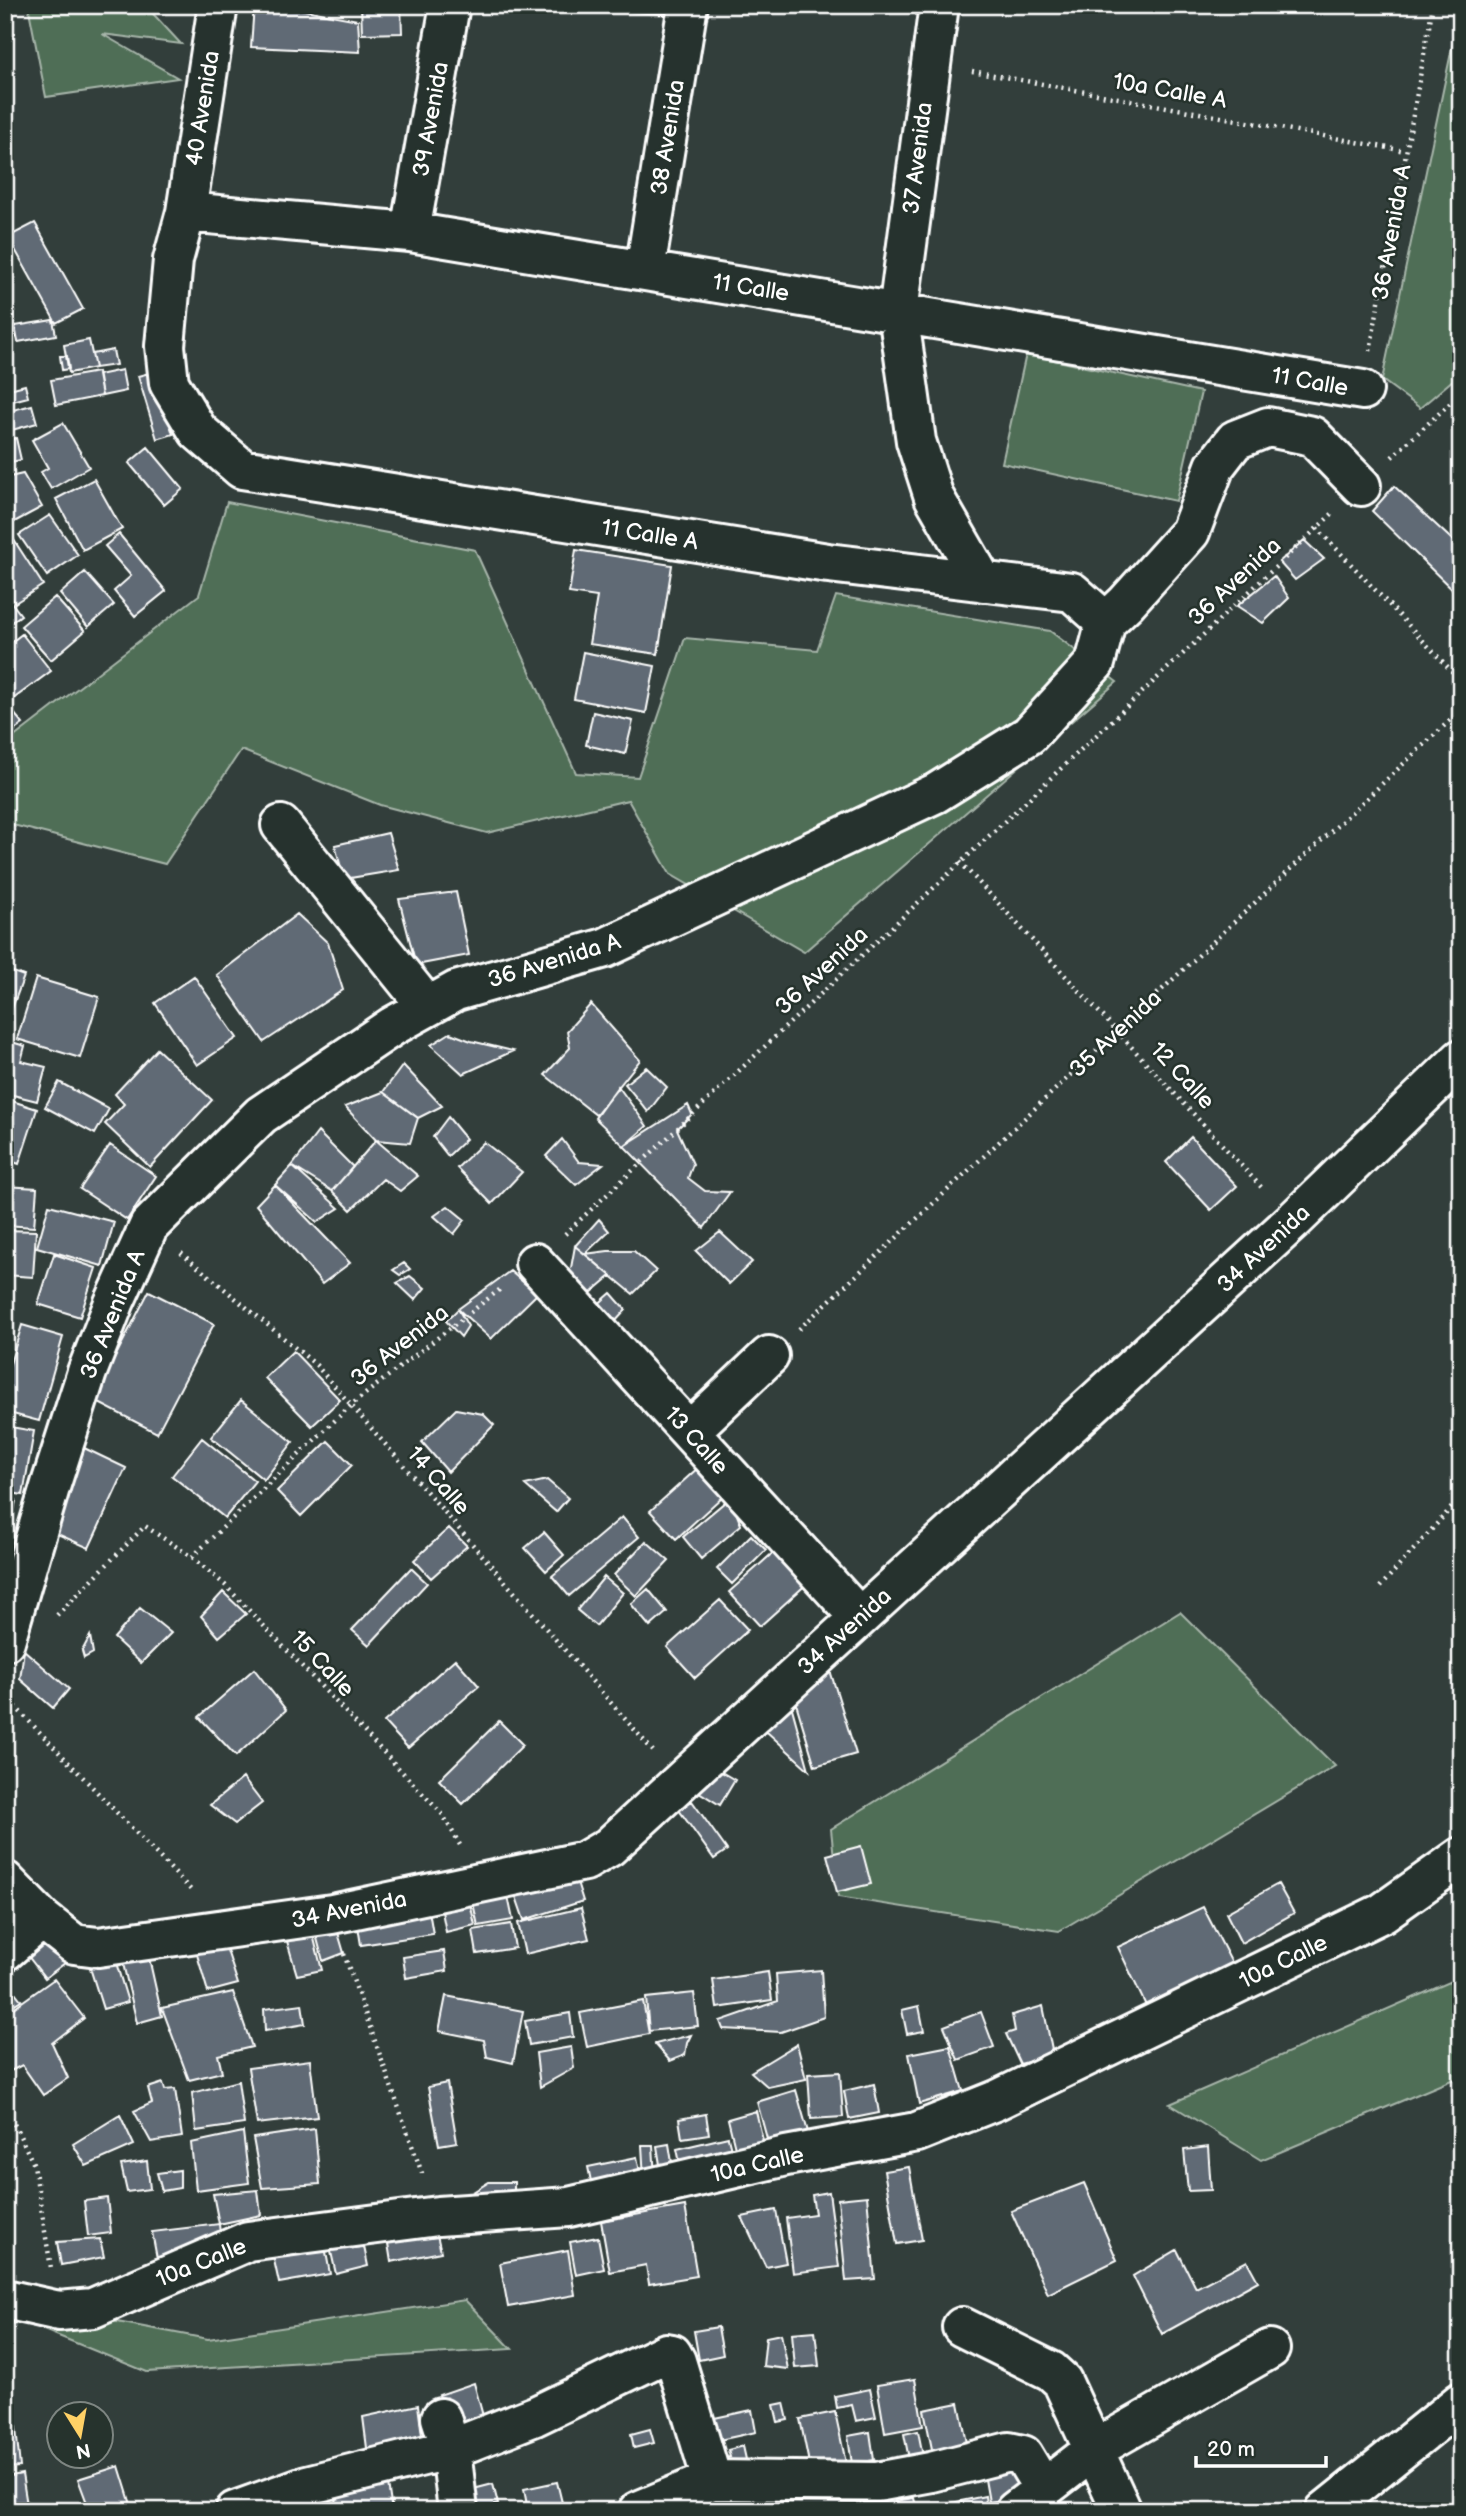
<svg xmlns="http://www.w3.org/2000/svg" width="1466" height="2516" viewBox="0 0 1466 2516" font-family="'Balsamiq Sans',sans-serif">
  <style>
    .green { fill: #506e57; stroke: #a8b6ab; stroke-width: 2 }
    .building { fill: #616b75; stroke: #fff; stroke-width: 2 }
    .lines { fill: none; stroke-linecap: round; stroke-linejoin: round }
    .minor-casing { stroke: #fff; stroke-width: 44 }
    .path { stroke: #fff; stroke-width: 4.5; stroke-dasharray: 2 5; stroke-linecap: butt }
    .minor { stroke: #26332d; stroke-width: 38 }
    .labels { text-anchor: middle; stroke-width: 5; stroke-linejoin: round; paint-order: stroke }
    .street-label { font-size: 23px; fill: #fff; stroke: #26332d }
  </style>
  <rect width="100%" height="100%" fill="#323e3b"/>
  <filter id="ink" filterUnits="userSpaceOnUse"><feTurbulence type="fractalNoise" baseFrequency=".0143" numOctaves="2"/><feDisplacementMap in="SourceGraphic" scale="14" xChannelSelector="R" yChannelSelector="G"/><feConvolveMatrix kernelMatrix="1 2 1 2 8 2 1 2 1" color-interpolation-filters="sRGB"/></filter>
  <g filter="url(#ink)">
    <path class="green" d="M28,5h117l36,39 -79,-10 76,44 -132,19z
      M1461,5v368l-41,35 -38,-28z
      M1026,354l175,38 -25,109 -174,-38z
      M227,502l248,48 101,223 62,4 47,-139 132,12 19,-54 214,35 67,51 -313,270 -134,-78 -42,-74 -141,33 -107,-28 -139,-55 -76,114 -160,-41v-79l194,-149z
      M1180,1612l155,154 -276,165 -221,-34 -7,-68z
      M1461,1977v99l-200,84 -91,-56z
      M465,2300l47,49 -365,23 -118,-48h-24v-23l203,38z"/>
    <path class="building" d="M254,5h24l80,15 2,32 -109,-5z
      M361,5h40l1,28 -40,1z
      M602,5h77v10l-66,-4z
      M35,223l48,86 -27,14 -48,-86z
      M53,320l3,15 -38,7 -3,-16z
      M15,326l2,11 -12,2v-11z
      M89,340l6,28 -26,5 -5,-28z
      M113,350l3,15 -21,3 -3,-14z
      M60,356h7l2,13 -7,1z
      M122,370l4,21 -24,5 -4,-21z
      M98,372l4,24 -46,9 -5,-25z
      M153,372l20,62 -16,5 -19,-63z
      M25,385l3,12 -23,6v-13z
      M32,405l5,18 -32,9v-20z
      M63,423l26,44 -38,22 -10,-17 7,-4 -16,-28z
      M16,438l5,22 -16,3v-22z
      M148,447l35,42 -19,16 -35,-42z
      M23,474l19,33 -37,20v-49z
      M94,479l28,50 -39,21 -27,-51z
      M1394,486l67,62v50l-89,-87z
      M50,515l28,40 -31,21 -28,-41z
      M10,534l33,51 -28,18 -10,-15v-51z
      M119,534l47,57 -31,25 -21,-25 17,-15 -26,-30z
      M1304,540l20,19 -29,21 -16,-18z
      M576,550l96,15 -14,89 -69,-10 8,-47 -28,-4z
      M85,572l29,33 -26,22 -28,-33z
      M1274,576l15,22 -26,25 -26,-17z
      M5,594l16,21 -16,12z
      M55,597l30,34 -34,29 -30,-34z
      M22,634l29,37 -46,34v-58z
      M583,652l72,14 -9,47 -72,-14z
      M9,707l14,17 -18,13v-27z
      M593,712l40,9 -8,33 -39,-9z
      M388,833l11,37 -55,9 -9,-34z
      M456,892l13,63 -53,10 -17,-66z
      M297,914l31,29 15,47 -79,52 -47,-67z
      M5,969l19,7 -19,51z
      M194,976l43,62 -40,27 -42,-62z
      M36,978l63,19 -19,61 -63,-19z
      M591,1004l49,56 -44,55 -51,-40 25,-27 -3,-17z
      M450,1033l21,8 42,10 -50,23 -32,-29z
      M5,1040l20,6 -4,15 25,6 -9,34 -32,-8z
      M157,1049l55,51 -62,67 -45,-43 19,-20 -9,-10z
      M403,1065l39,41 -24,12 -35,-26z
      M646,1067l21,20 -19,25 -23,-28z
      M59,1082l50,27 -14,25 -50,-27z
      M618,1086l29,40 -23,20 -29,-28z
      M383,1092l35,26 -8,25 -34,-3 -31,-33z
      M9,1100l28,9 -18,55 -14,-5v-48z
      M688,1105l4,9 -15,15 16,35 -5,14 17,13 25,1 -26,36 -80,-82z
      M448,1117l18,22 -18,17 -15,-19z
      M318,1132l35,35 -21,24 -40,-25z
      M1191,1137l46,49 -26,24 -45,-48z
      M562,1139l17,23 24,2 -27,21 -30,-29z
      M376,1140l42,36 -18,15 -17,-12 -32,31 -19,-19z
      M484,1142l38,30 -30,32 -35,-36z
      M110,1145l46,31 -29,44 -47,-31z
      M292,1166l47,42 -22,14 -42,-37z
      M275,1185l75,78 -28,21 -66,-79z
      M5,1186l32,2 -3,39 -29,-2z
      M49,1205l65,17 -12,44 -65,-19z
      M448,1206l17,14 -11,14 -20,-18z
      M599,1219l10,12 -24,23 -10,-8z
      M5,1230l31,1 -3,46 -28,-2z
      M720,1232l32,30 -23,22 -33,-33z
      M575,1246l36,30 -52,44 -22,-26 34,-26z
      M608,1251h26l22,20 -23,23 -48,-40z
      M54,1254l42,14 -16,49 -42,-13z
      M404,1263l6,6 -10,6 -7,-5z
      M510,1271l27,23 -46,45 -33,-30z
      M410,1276l15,12 -10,12 -18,-17z
      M149,1291l65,33 -57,109 -64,-33z
      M611,1293l15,17 -13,14 -17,-18z
      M458,1309l10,17 -7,11 -15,-16z
      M22,1325l41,12 -24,84 -34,-9v-32z
      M293,1351l47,49 -28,26 -47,-48z
      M241,1400l52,42 -29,38 -53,-43z
      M456,1409l27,5 11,11 -46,47 -26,-30z
      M5,1426l29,5 -11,64 -18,-3z
      M202,1438l53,43 -30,37 -53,-42z
      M328,1441l24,24 -51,51 -24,-25z
      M82,1447l44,21 -37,80 -43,-19z
      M709,1458l25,28 -58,53 -26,-28z
      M547,1480l21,18 -12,14 -31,-27z
      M737,1492l12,13 -12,10 4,10 -40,34 -18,-22z
      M5,1498l11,2 -11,54z
      M622,1517l17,20 -70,59 -17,-20z
      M449,1528l18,18 -36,32 -17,-18z
      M544,1532l20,23 -18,16 -21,-23z
      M751,1535l15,15 -34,34 -15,-15z
      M646,1541l23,20 -33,35 -22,-21z
      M785,1542l26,38 -51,46 -31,-34z
      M411,1568l16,15 -58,62 -17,-15z
      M604,1577l19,16 -27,33 -19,-16z
      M648,1589l19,23 -17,15 -19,-23z
      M223,1592l23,22 -27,23 -18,-21z
      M720,1600l28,30 -53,48 -28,-31z
      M140,1608l31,25 -30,30 -27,-25z
      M90,1636l3,17 -9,5 -2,-7z
      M24,1650l45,39 -16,19 -33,-29z
      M455,1659l24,27 -71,62 -24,-26z
      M829,1667l27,87 -41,12 -20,-66z
      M254,1669l32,41 -50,46 -37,-39z
      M787,1690l22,80 -52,-47z
      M499,1721l24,24 -60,59 -24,-24z
      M706,1763l29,17 -15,25 -29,-18z
      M243,1778l19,25 -27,21 -25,-19z
      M692,1801l35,49 -13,9 -35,-49z
      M861,1846l10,38 -34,8 -10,-37z
      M572,1866l11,35 -59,19 -12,-35z
      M505,1882l8,38 -35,6 -8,-37z
      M1278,1884l16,29 -53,30 -15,-30z
      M468,1894l7,31 -29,7 -6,-31z
      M427,1899l6,35 -72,11 -5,-31z
      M1203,1907l32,62 -87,41 -30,-63z
      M581,1908l8,31 -64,15 -7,-31z
      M334,1919l10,34 -21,8 -9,-34z
      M310,1923l12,47 -25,5 -13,-44z
      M511,1924l4,24 -38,6 -4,-24z
      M52,1931l21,26 -28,21 -21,-27z
      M222,1935l16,49 -30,8 -15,-51z
      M147,1949l15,67 -25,7 -16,-68z
      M444,1951l3,20 -41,7 -3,-21z
      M86,1955l28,1 14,46 -25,7z
      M821,1970l3,47 -43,15 -58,-3 -3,-8 58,-20 -2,-27z
      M768,1972l4,28 -55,8 -4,-28z
      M5,1979l16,21 -16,10z
      M54,1979l30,39 -32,25 16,35 -25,17 -21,-30 -17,9v-60z
      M233,1992l19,55 -34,8 4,17 -33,8 -27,-72z
      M694,1993l4,33 -49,5 -3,-33z
      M446,1996l77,15 -10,52 -26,-6 -3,-17 -45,-9z
      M643,2001l6,33 -62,13 -7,-34z
      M302,2004l3,20 -40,7 -1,-22z
      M919,2006l5,25 -17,3 -5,-24z
      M1043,2006l10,49 -33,9 -14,-30 9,-3 -3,-16z
      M981,2012l13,35 -36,13 -14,-34z
      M570,2013l3,24 -44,8 -4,-24z
      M691,2035l-4,8 -2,12 -15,6 -15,-17z
      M797,2044l9,35 -38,8 -17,-15z
      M950,2046l13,45 -44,13 -10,-50z
      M571,2047l3,21 -34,19 -4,-34z
      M310,2060l7,57 -60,7 -9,-56z
      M840,2072l3,45 -32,2 -3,-45z
      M238,2081l6,43 -48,7 -4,-38z
      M163,2083l2,7 10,-1 7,48 -31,5 -17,-31 18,-8 -4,-15z
      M447,2083l10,59 -18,3 -11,-58z
      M874,2084l5,29 -30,6 -5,-28z
      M796,2090l16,56 -40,11 -15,-55z
      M756,2111l11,46 -28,7 -11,-45z
      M706,2114l3,20 -27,4 -3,-19z
      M120,2115l14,30 -48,21 -13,-22z
      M315,2129l5,55 -58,4 -9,-50z
      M243,2132l6,51 -53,7 -5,-47z
      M728,2137l7,28 -52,12 -6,-28z
      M669,2144l5,31 -12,2 -5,-31z
      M642,2145h11l2,33 -11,1z
      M1208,2147l3,43 -23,1 -4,-41z
      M637,2157l6,30 -49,9 -6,-29z
      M147,2161l3,28 -23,3 -6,-27z
      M909,2167l13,73 -25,4 -13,-73z
      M180,2170v18l-18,3 -5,-18z
      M489,2182h25v21l-60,1z
      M1084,2183l33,77 -69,34 -37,-83z
      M258,2190l3,25 -42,9 -6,-30z
      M829,2192l10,75 -46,6 -7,-55 29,-4 -3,-19z
      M867,2196l8,83 -29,2 -8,-82z
      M107,2198l4,35 -23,3 -4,-35z
      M685,2206l12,70 -48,8 -3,-19 -36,7 -9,-51z
      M776,2210l10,53 -20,4 -24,-50z
      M434,2222l7,30 -50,10 -5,-31z
      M219,2224l2,20 -63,20 -6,-32z
      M362,2237l6,29 -32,8 -7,-31z
      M598,2237l6,32 -28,6 -6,-33z
      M100,2239l4,18 -43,8 -4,-23z
      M324,2241l6,33 -51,9 -7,-32z
      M568,2250l7,45 -67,12 -8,-44z
      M1177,2250l19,38 51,-27 11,20 -96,53 -29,-58z
      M718,2327l5,28 -24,5 -5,-29z
      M815,2331l4,35 -24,2 -3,-35z
      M781,2334l7,35 -25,-3 3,-29z
      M915,2379l8,47 -38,7 -8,-48z
      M474,2383l9,33 -31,11 -13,-32z
      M870,2389l6,28 -20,4 -4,-16 -15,3 -2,-12z
      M784,2403l4,17 -10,2 -4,-17z
      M959,2403l9,45 -35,6 -9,-44z
      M418,2405l6,45 -56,6 -5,-39z
      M752,2410l4,22 -46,10 -5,-22z
      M835,2412l13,60 -38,-4 -10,-49z
      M15,2419l5,48 -15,1v-48z
      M650,2429l4,14 -20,5 -3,-14z
      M918,2431l7,35 -14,3 -7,-35z
      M870,2432l4,28 -22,4 -4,-28z
      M743,2446l4,18 -30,-4 13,-3 -2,-7z
      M1021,2461l6,35 -38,6 -6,-34z
      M119,2466l14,45h-43l-12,-32z
      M22,2474l6,37h-23v-34z
      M557,2482l7,29h-36l-4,-22z
      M388,2484l4,27h-54l-3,-19z
      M493,2484l5,20 -24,7 -12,-19z
      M329,2496l2,15h-51z
      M985,2496l2,15h-57l-2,-3z
      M914,2498l3,13h-20l-2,-10z"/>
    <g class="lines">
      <defs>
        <path id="minor" d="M939,5l-41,307 18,129 18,56 49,85
          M186,212l32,-207
          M410,232l40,-227
          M645,270l43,-265
          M1106,622l-34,-30 -244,-29 -586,-94 -44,-38 -29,-48 -4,-37 8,-86 13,-48 224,20 953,158
          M281,825l146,181
          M535,1263l324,354
          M690,1431l79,-75
          M5,1641l46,-157 36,-112 27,-69 35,-77 112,-111 132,-89 63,-35 149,-43 331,-155 93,-58 66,-72 11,-41 20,-19 64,-71 25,-66 20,-26 33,-13 44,9 49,50
          M5,1881l37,38 32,25 24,3 234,-33 253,-53 24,-14 684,-626 168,-162
          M5,1951l37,-32
          M5,2299l54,12 34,-3 155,-67 190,-25 131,-9 217,-51 131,-24 80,-32 385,-187 79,-56
          M962,2327l89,44 11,10 60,130
          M441,2418l10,31 7,62
          M235,2511l72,-26 144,-36 84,-33 131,-63 6,1 4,7 36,119
          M638,2511l74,-31 165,2 54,-10 78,-20 14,3 21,35
          M1015,2511l80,-62 175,-100
          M1325,2511l136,-109"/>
      </defs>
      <use href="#minor" class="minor-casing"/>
      <path class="path" d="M972,71l433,80
        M1370,351l63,-346
        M1392,457l69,-64
        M1317,528l144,153
        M960,862l304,328
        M565,1234l767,-720
        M181,1253l135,112 337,386
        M799,1329l662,-619
        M192,1557l159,-152 152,-118
        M1380,1587l81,-90
        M57,1615l88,-89 47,31 33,28 218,230 17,30
        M5,1696l186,194
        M344,1954l79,222
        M5,2105l29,60 17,103"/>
      <use href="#minor" class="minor"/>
    </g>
  </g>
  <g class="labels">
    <g class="street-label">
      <text transform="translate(1170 90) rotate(10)" y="8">10a Calle A</text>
      <text transform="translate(202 108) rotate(-81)" y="8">40 Avenida</text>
      <text transform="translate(430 119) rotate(-80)" y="8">39 Avenida</text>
      <text transform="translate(667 137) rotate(-81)" y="8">38 Avenida</text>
      <text transform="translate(917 158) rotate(-83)" y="8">37 Avenida</text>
      <text transform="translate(1391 232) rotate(-80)" y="8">36 Avenida A</text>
      <text transform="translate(751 287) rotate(9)" y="8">11 Calle</text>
      <text transform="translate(1310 381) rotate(10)" y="8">11 Calle</text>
      <text transform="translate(650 534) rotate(9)" y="8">11 Calle A</text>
      <text transform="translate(1234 581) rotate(-43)" y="8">36 Avenida</text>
      <text transform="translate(554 960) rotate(-17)" y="8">36 Avenida A</text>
      <text transform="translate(821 970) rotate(-43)" y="8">36 Avenida</text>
      <text transform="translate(1115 1033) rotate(-43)" y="8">35 Avenida</text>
      <text transform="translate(1183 1075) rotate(47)" y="8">12 Calle</text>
      <text transform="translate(1263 1248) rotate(-43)" y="8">34 Avenida</text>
      <text transform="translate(112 1314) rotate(-68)" y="8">36 Avenida A</text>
      <text transform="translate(399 1345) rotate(-38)" y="8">36 Avenida</text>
      <text transform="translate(697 1440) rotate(48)" y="8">13 Calle</text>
      <text transform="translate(439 1480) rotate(49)" y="8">14 Calle</text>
      <text transform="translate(844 1631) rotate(-42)" y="8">34 Avenida</text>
      <text transform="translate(323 1663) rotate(47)" y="8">15 Calle</text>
      <text transform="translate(349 1909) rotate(-11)" y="8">34 Avenida</text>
      <text transform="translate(1283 1961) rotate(-26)" y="8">10a Calle</text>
      <text transform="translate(757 2164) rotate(-13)" y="8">10a Calle</text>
      <text transform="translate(201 2262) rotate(-22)" y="8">10a Calle</text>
    </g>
  </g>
  <rect width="1466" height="2516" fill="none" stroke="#26332d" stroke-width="28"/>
  <rect x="14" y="14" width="1438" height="2488" fill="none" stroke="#fff" stroke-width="2.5" filter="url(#ink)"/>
  <g transform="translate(80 2435) rotate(169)"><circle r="33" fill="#26332d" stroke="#7d8581" stroke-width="2"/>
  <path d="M0-5L12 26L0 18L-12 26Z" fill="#ffd166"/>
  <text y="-10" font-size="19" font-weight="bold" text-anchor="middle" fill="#ffffff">N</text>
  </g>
  <path d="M1196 2456v10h130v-10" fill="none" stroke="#ffffff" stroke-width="3.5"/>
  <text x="1207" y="2456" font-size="21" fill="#ffffff" stroke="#26332d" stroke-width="5" paint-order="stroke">20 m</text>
</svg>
